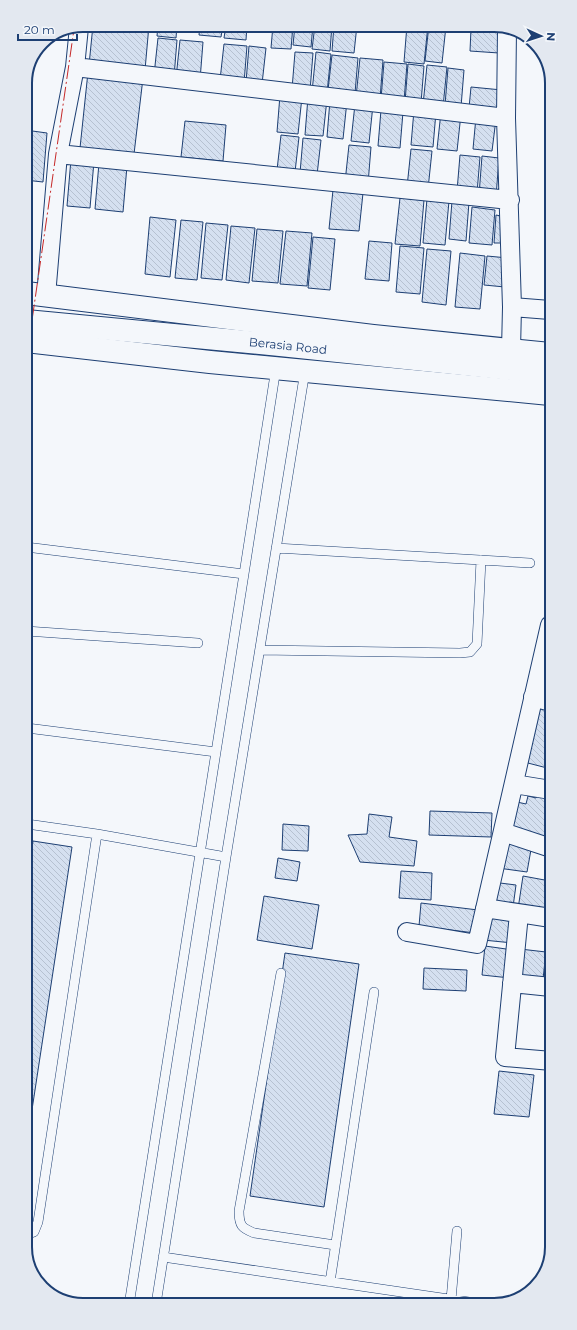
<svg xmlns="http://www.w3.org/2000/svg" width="577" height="1330" viewBox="0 0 577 1330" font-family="Montserrat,sans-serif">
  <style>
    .building { fill: url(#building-back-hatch); stroke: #1d3f73 }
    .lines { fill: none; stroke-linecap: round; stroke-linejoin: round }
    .service-casing { stroke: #1d3f73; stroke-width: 10 }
    .minor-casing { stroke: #1d3f73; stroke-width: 20 }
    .tertiary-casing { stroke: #1d3f73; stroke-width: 24 }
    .primary-casing { stroke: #1d3f73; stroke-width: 24 }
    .service { stroke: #f4f7fb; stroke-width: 9 }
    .minor { stroke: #f4f7fb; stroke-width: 18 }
    .tertiary { stroke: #f4f7fb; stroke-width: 22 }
    .primary { stroke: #f4f7fb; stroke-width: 22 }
    .power { stroke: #c62828; stroke-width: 1; stroke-dasharray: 14 3 2 3; stroke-linecap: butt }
    .labels { text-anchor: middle; stroke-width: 3; stroke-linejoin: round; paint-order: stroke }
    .street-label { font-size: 12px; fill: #1d3f73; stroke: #f4f7fb }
    .rim { fill: none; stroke: #1d3f73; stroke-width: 2 }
  </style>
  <defs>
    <pattern id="building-back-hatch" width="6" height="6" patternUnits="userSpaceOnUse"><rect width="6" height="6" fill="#d5e0f0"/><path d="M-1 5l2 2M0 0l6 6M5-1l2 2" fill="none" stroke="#b6c1d1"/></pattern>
  </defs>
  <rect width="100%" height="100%" fill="#f4f7fb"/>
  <path class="building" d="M93,25h56l-4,45 -56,-5z
    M158,25h19l-1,13 -19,-2z
    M200,25h23l-2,12 -22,-2z
    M226,25h21l-1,15 -22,-2z
    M273,25h20l-2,24 -20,-1z
    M295,25h18l-2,22 -18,-2z
    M315,25h17l-2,26 -18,-2z
    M334,25h23l-3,28 -22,-2z
    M407,25h21l-4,39 -20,-2z
    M429,25l17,1 -4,37 -17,-2z
    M471,29l29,1 -1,23 -29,-2z
    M158,38l19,2 -3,37 -20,-2z
    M180,40l23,2 -3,38 -24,-2z
    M224,44l23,2 -3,37 -24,-3z
    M249,46l17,2 -4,36 -16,-2z
    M295,52l18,1 -3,38 -18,-2z
    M316,52l15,2 -4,39 -15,-1z
    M332,55l26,3 -3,35 -27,-3z
    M360,58l23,2 -3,39 -24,-2z
    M384,62l23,2 -3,37 -23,-2z
    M408,64l16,2 -3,37 -16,-1z
    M427,65l20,2 -4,40 -20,-2z
    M448,68l16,2 -3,37 -16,-2z
    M88,72l55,6 -9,76 -54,-6z
    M471,87l31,3 -2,21 -31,-3z
    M280,95l22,2 -4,37 -21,-2z
    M308,97l19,2 -4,37 -18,-1z
    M330,100l17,1 -4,38 -16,-2z
    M355,104l18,1 -4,38 -18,-2z
    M381,110l22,2 -3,36 -22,-2z
    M414,110l22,2 -3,35 -22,-2z
    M441,112l20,2 -4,37 -20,-2z
    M476,117l20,2 -4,32 -19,-2z
    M185,121l41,4 -3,36 -42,-4z
    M25,130l22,3 -4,49 -18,-2z
    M281,135l18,2 -4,35 -18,-2z
    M303,138l18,2 -4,35 -17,-2z
    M349,145l22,2 -3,37 -23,-2z
    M411,149l21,2 -4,38 -21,-2z
    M460,155l20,2 -3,36 -20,-2z
    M482,156l17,2 -3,39 -17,-2z
    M71,159l23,2 -4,47 -23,-2z
    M99,163l28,3 -4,46 -28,-3z
    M333,190l30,3 -4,38 -30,-2z
    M400,198l24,2 -4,46 -25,-2z
    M427,199l22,2 -4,44 -22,-2z
    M452,201l17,1 -3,39 -17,-2z
    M472,207l23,3 -3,35 -23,-2z
    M496,215l10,2 -3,26h-9z
    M150,217l26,3 -6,57 -25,-3z
    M181,220l22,2 -6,58 -22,-2z
    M206,223l22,2 -6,55 -21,-2z
    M231,226l24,2 -6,55 -23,-3z
    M257,229l26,2 -5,52 -26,-2z
    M286,231l26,2 -5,53 -27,-2z
    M313,237l22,2 -5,51 -22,-2z
    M369,241l23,2 -3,38 -24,-2z
    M400,246l24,2 -4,46 -24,-2z
    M427,249l24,2 -5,54 -24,-3z
    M460,253l25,3 -5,53 -25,-2z
    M487,256l21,2 -3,29 -21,-2z
    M538,707l13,3v59l-27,-7z
    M538,793l13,3 -2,15h2v30l-41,-9 7,-30 9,2 2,-8 8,2z
    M430,811l62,2 -1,24 -62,-2z
    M369,814l23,3 -3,20 28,4 -3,25 -54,-4 -12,-27 19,-1z
    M283,824l26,2 -1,25 -26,-1z
    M502,839l30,5 -5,28 -29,-4z
    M33,841l39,6 -44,289 -1,-254z
    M278,858l22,4 -3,19 -22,-3z
    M401,871l31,2 -1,27 -32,-2z
    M523,876l27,5 -5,33 -27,-5z
    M492,882l24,3 -3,22 -25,-4z
    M264,896l55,9 -7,44 -55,-9z
    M421,903l57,7 -3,23 -56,-7z
    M486,914l29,3 -2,26 -30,-3z
    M485,946l28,4 -3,28 -28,-3z
    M520,949l26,3 -3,27 -26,-3z
    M285,953l74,11 -35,243 -74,-11z
    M424,968l43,2 -1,21 -43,-2z
    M499,1071l35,4 -5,42 -35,-3z
    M243,1298l20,3v3h-21z"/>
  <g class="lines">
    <defs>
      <path id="service" d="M26,458v3
        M26,547l218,27
        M276,548l254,15
        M26,631l172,12
        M260,650l200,3 10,-1 7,-8 4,-84
        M27,728l189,24
        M27,824l70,10 129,23
        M281,973l-42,238c0,15 3,17 15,22l81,12
        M28,1234l6,-2 4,-10 59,-388
        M163,1257l306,45
        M330,1282l44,-290
        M451,1300l6,-69
        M156,1304l70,-447 79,-486
        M129,1305l115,-731 32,-206"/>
      <path id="minor" d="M507,29l-1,89 6,189 -1,43
        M75,67l431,51
        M58,154l452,46
        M46,296l12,-142 17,-87 4,-40
        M512,307l38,3
        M533,697l18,5
        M514,784l37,6
        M503,832l48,16
        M485,908l66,10
        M519,914l-14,143 47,4
        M407,932l70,12 73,-319
        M512,983l39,4"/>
      <path id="tertiary" d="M26,293l347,43 177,18
        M26,341l184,21 340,32"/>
      <path id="primary" d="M26,321l254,24 270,28"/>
    </defs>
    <use href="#service" class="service-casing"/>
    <use href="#minor" class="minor-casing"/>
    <use href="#tertiary" class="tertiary-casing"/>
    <use href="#primary" class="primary-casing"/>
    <use href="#service" class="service"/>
    <use href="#minor" class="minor"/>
    <use href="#tertiary" class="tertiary"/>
    <use href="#primary" class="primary"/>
    <path class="power" d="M26,362l48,-333"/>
  </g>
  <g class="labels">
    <g class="street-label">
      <text transform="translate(288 346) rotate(6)" y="4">Berasia Road</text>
    </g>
  </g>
  <path d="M0 0H577V1330H0ZM83 32H494A51 51 0 0 1 545 83V1247A51 51 0 0 1 494 1298H83A51 51 0 0 1 32 1247V83A51 51 0 0 1 83 32Z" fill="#e3e8f0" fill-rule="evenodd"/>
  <path class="rim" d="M83 32H494A51 51 0 0 1 545 83V1247A51 51 0 0 1 494 1298H83A51 51 0 0 1 32 1247V83A51 51 0 0 1 83 32Z"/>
  <g transform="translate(541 36) rotate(93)" stroke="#f4f7fb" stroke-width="3" paint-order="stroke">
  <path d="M0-3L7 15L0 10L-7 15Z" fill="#1d3f73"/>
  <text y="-6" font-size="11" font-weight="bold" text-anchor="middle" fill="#1d3f73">N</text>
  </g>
  <path d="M18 34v6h59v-6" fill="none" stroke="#1d3f73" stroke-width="2"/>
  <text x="24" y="34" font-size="12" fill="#1d3f73" stroke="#f4f7fb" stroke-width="3" paint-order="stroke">20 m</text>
</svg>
